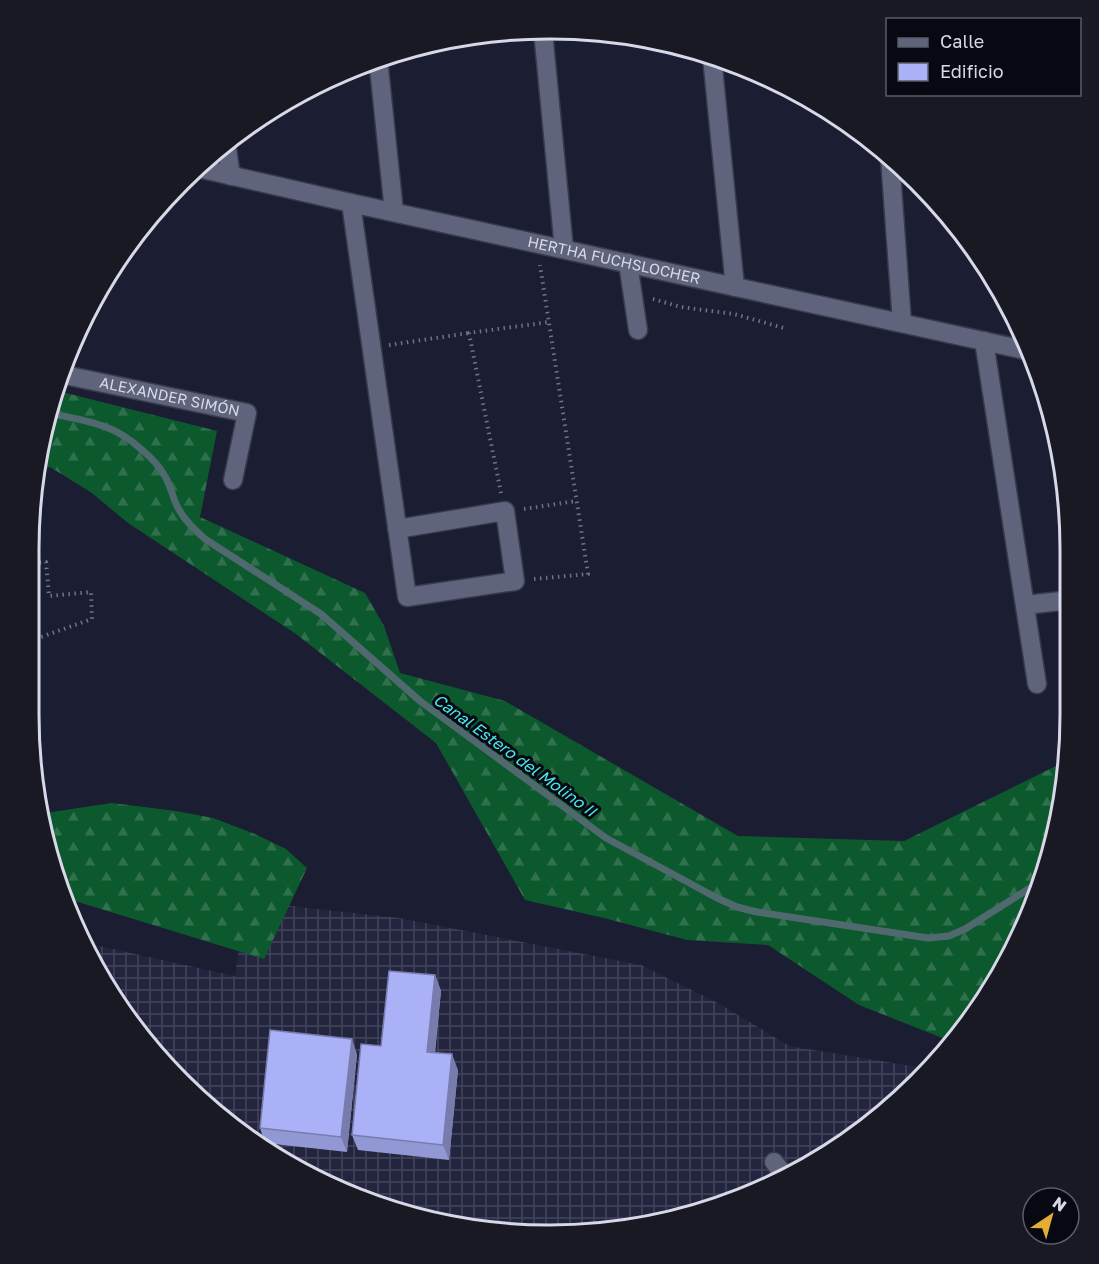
<svg xmlns="http://www.w3.org/2000/svg" width="1099" height="1264" viewBox="0 0 1099 1264" font-family="'Golos Text',sans-serif">
  <style>
    .industrial { fill: url(#industrial-grid) }
    .forest { fill: url(#forest-firs) }
    .lines { fill: none; stroke-linecap: round; stroke-linejoin: round }
    .stream { stroke: #50696e; stroke-width: 7 }
    .minor-casing { stroke: #38394b; stroke-width: 21 }
    .path { stroke: #717385; stroke-width: 4; stroke-dasharray: 1.5 4.5; stroke-linecap: butt }
    .minor { stroke: #5f637c; stroke-width: 18 }
    .wall { fill: #9298d4 }
    .shaded-wall { fill: #777cad }
    .building { fill: #aab1f7; stroke: #777cad; stroke-width: 1.5 }
    .labels { text-anchor: middle; stroke-width: 6; stroke-linejoin: round; paint-order: stroke }
    .street-label { font-size: 15px; fill: #d7d9e8; stroke: #070811 }
    .water-label { font-size: 16px; font-style: italic; fill: #46e9eb; stroke: #070811 }
    .rim { fill: none; stroke: #d7d9e8; stroke-width: 3 }
  </style>
  <defs>
    <pattern id="industrial-grid" width="8" height="8" patternUnits="userSpaceOnUse" patternTransform="scale(1.5)"><rect width="8" height="8" fill="#23253f"/><path d="M0 4h8M4 0v8" fill="none" stroke="#42445b"/></pattern>
    <pattern id="forest-firs" width="22" height="20" patternUnits="userSpaceOnUse" patternTransform="scale(1.5)"><rect width="22" height="20" fill="#0d592e"/><path d="M5 1l3.5 6h-7zM16 11l3.5 6h-7z" fill="#30704c"/></pattern>
  </defs>
  <rect width="100%" height="100%" fill="#1b1d32"/>
  <path class="industrial" d="M245,901l154,17 242,47 79,39 69,42 141,23 -12,14 -108,83 -93,42 -133,26 -103,-3 -131,-35 -117,-68 -75,-70 -77,-116 154,34z"/>
  <path class="forest" d="M54,390l163,41 -17,86 165,76 19,33 16,47 105,28 233,135 166,5 162,-80 -5,55 -30,98 -49,90 -25,31 -12,4 -86,-34 -91,-60 -81,-5 -83,-22 -79,-18 -89,-157 -140,-109 -168,-111 -36,-30 -42,-26 -14,2z
    M112,803l64,8 37,7 42,16 31,15 21,19 -43,91 -199,-61 -19,-49 -5,-37h11z"/>
  <g class="lines">
    <path class="stream" d="M49,413c37,8 64,10 93,37 10,8 18,17 24,28 5,9 7,21 12,30 7,13 17,22 27,31l116,75 99,87 186,137 111,60 20,9 20,5 171,26 21,-2 16,-7 76,-48"/>
    <defs>
      <g id="minor">
        <path d="M543,31l21,218"/>
        <path d="M712,57l23,230"/>
        <path d="M378,58l16,154"/>
        <path d="M226,142l5,34"/>
        <path d="M890,158l12,165"/>
        <path id="s1" d="M198,168l153,35 678,148"/>
        <path d="M351,203l56,394 108,-16 -10,-70 -108,18"/>
        <path d="M628,263l10,67"/>
        <path d="M984,341l53,343"/>
        <path id="s2" d="M60,374l187,39 -14,67"/>
        <path d="M1025,605l45,-5"/>
        <path d="M774,1162l12,15"/>
      </g>
    </defs>
    <use href="#minor" class="minor-casing"/>
    <path class="path" d="M653,299l28,8 53,7 50,14
      M389,345l80,-12
      M47,421l10,-2 2,-10 -8,-5
      M501,493l-32,-160 80,-11
      M524,509l52,-8
      M534,579l54,-5 -48,-309
      M30,641l62,-22 -1,-27 -42,4 -3,-34 -15,1"/>
    <use href="#minor" class="minor"/>
  </g>
  <path class="wall" d="M435,975l6,16 -6,62 23,17 -9,90 -91,-10 -6,-15 29,-89z
    M357,1054l-10,98 -82,-9 -5,-15z"/>
  <path class="shaded-wall" d="M435,975l6,16 -8,76 -6,-15z
    M352,1039l5,15 -10,98 -6,-15z
    M452,1054l6,16 -9,90 -6,-15z"/>
  <path class="building" d="M389,971l46,4 -8,77 25,2 -9,91 -91,-10 9,-91 20,2z
    M270,1030l82,9 -11,98 -81,-9z"/>
  <g class="labels">
    <g class="street-label">
      <text dy="5" stroke="none"><textPath href="#s1" startOffset="426">HERTHA FUCHSLOCHER</textPath></text>
      <text dy="5" stroke="none"><textPath href="#s2" startOffset="112">ALEXANDER SIMÓN</textPath></text>
    </g>
    <g class="water-label">
      <text transform="translate(515 755) rotate(36)" y="6">Canal Estero del Molino II</text>
    </g>
  </g>
  <path d="M0 0H1099V1264H0ZM549 39H550A510 510 0 0 1 1060 549V715A510 510 0 0 1 550 1225H549A510 510 0 0 1 39 715V549A510 510 0 0 1 549 39Z" fill="#181922" fill-rule="evenodd"/>
  <path class="rim" d="M549 39H550A510 510 0 0 1 1060 549V715A510 510 0 0 1 550 1225H549A510 510 0 0 1 39 715V549A510 510 0 0 1 549 39Z"/>
  <rect x="886" y="18" width="195" height="78" fill="#070811" stroke="#5a5c67" stroke-width="1.5"/>
  <rect x="898" y="38" width="30" height="9" fill="#5f637c" stroke="#5a5c67" stroke-width="1.5"/>
  <text x="940" y="48" font-size="18" fill="#d7d9e8">Calle</text>
  <rect x="898" y="63" width="30" height="18" fill="#aab1f7" stroke="#5a5c67" stroke-width="1.5"/>
  <text x="940" y="78" font-size="18" fill="#d7d9e8">Edificio</text>
  <g transform="translate(1051 1216) rotate(36)"><circle r="28" fill="#070811" stroke="#5a5c67" stroke-width="1.5"/>
  <path d="M0-4.5L10 22L0 15L-10 22Z" fill="#e4ae35"/>
  <text y="-9" font-size="16" font-weight="bold" text-anchor="middle" fill="#d7d9e8">N</text>
  </g>
</svg>
